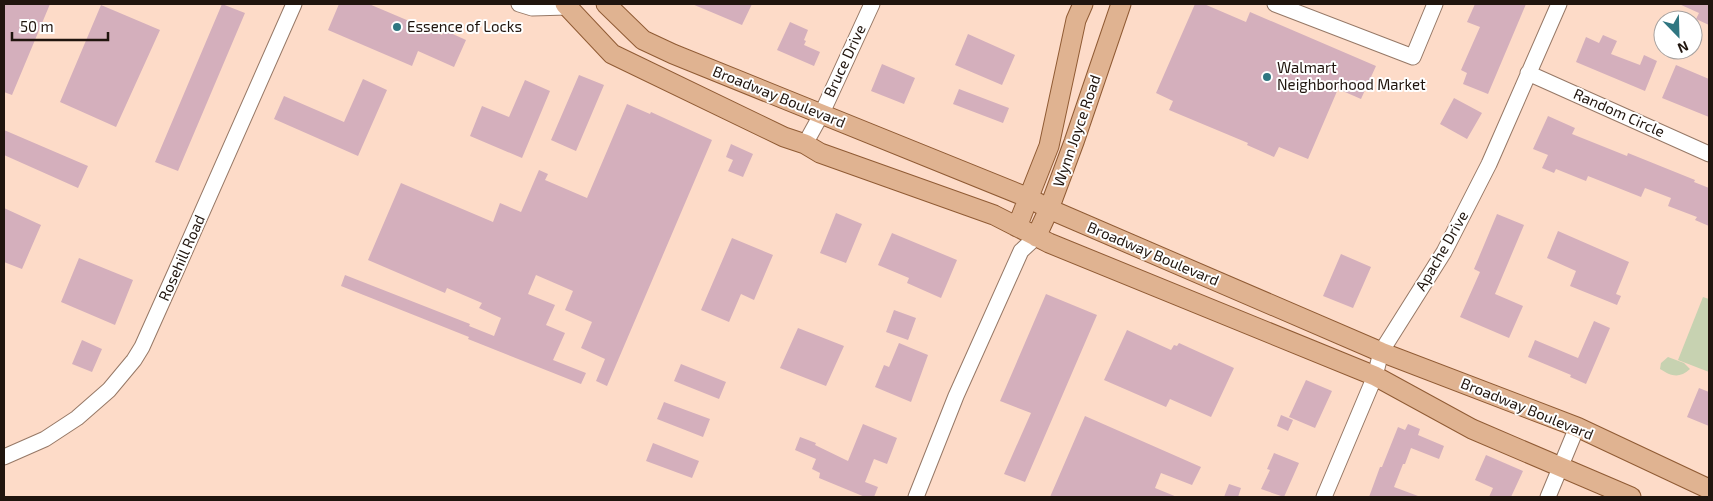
<svg xmlns="http://www.w3.org/2000/svg" width="1713" height="501" viewBox="0 0 1713 501" font-family="'Exo 2',sans-serif">
  <style>
    .green { fill: #c7d2b1 }
    .building { fill: #d4afbc }
    .lines { fill: none; stroke-linecap: round; stroke-linejoin: round }
    .minor-casing { stroke: #967866; stroke-width: 17 }
    .major-casing { stroke: #905b34; stroke-width: 21 }
    .minor { stroke: #fff; stroke-width: 15 }
    .major { stroke: #e0b391; stroke-width: 19 }
    .poi-dot { fill: #2f7681; stroke: #fff; stroke-width: 2 }
    .labels { text-anchor: middle; stroke-width: 4; stroke-linejoin: round; paint-order: stroke }
    .poi-label { font-size: 15px; fill: #20150e; stroke: #fff; text-anchor: start }
    .street-label { font-size: 15px; fill: #20150e; stroke: #fff }
  </style>
  <rect width="100%" height="100%" fill="#fddbc8"/>
  <path class="green" d="M1703,297l6,2v73l-31,-12z
    M1668,357l16,6 6,6c-11,10 -19,7 -30,0l1,-6z"/>
  <path class="building" d="M4,4h46l-38,91 -8,-3z
    M222,4l23,9 -67,158 -23,-9z
    M339,4h30l73,31 2,-5 22,10 -12,27 -36,-16 -6,15 -84,-36z
    M692,4h60l-10,21z
    M1195,4h9l42,18 4,-10 126,54 -15,33 -23,-10 -30,70 -29,-12 -5,10 -27,-12 1,-2 -79,-33 4,-9 -17,-8z
    M1475,4h51l-38,90 -25,-10 4,-11 -6,-3 19,-43 -13,-5z
    M1679,4h30v21l-13,-6 3,-6z
    M101,5l59,25 -44,97 -56,-25z
    M790,22l18,8 -4,10 2,1 -2,4 16,7 -6,14 -37,-16z
    M968,34l47,21 -13,30 -47,-20z
    M1603,35l14,6 -6,13 29,11 4,-10 13,6 -12,30 -69,-29 10,-25 13,6z
    M882,64l33,14 -11,26 -33,-13z
    M1676,65l33,14v38l-47,-19z
    M579,75l25,10 -28,66 -25,-11z
    M363,79l24,11 -29,66 -84,-37 10,-23 60,26z
    M525,80l25,11 -28,67 -52,-22 12,-30 27,11z
    M959,89l50,19 -6,15 -50,-19z
    M1454,98l28,15 -15,26 -27,-15z
    M627,104l23,10 1,-2 61,28 -105,246 -11,-5 9,-22 -24,-11 11,-26 -27,-12 8,-19 -37,-16 -8,19 27,11 -9,20 19,8 -12,27 33,13 -5,11 -113,-45 1,-2 -128,-51 4,-11 125,49 -1,2 25,10 7,-18 -22,-10 3,-5 -35,-15 -2,5 -77,-33 33,-77 92,39 7,-19 21,9 18,-42 9,4 -3,6 42,18z
    M1548,116l27,12 -3,6 55,22 1,-3 67,27 -1,2 15,6v38l-14,-6 2,-3 -29,-11 3,-8 -26,-10 -4,9 -53,-21 -2,5 -30,-12 -2,4 -12,-5 6,-13 -15,-6z
    M4,130l84,36 -10,22 -74,-33z
    M731,144l22,10 -10,23 -15,-6 5,-11 -7,-3z
    M4,208l37,17 -19,44 -18,-7z
    M836,213l26,11 -16,39 -26,-10z
    M1497,214l27,11 -29,69 28,12 -14,32 -49,-21 20,-45 -6,-3z
    M1558,231l71,31 -13,32 5,2 -4,9 -47,-19 6,-15 -29,-13z
    M892,233l65,27 -16,38 -34,-15 2,-5 -31,-13z
    M732,238l41,17 -19,45 -13,-6 -12,28 -28,-12z
    M1341,254l30,13 -18,41 -30,-12z
    M79,258l54,22 -18,45 -54,-23z
    M1046,294l51,21 -72,167 -21,-8 27,-61 -31,-12z
    M894,310l22,8 -8,22 -22,-8z
    M1594,321l16,7 -24,56 -16,-7 1,-2 -43,-18 7,-17 43,18z
    M798,328l46,18 -18,40 -46,-18z
    M1127,330l44,20 3,-5 3,1 2,-3 55,25 -23,49 -41,-18 -4,8 -62,-27z
    M82,340l20,9 -10,23 -20,-8z
    M899,343l29,12 -17,47 -36,-15 9,-22 5,2z
    M681,364l45,18 -7,17 -45,-18z
    M1306,380l26,11 -17,37 -26,-11z
    M1699,388l10,4v34l-22,-9z
    M664,402l46,17 -7,18 -46,-18z
    M1281,415l12,5 -5,11 -11,-5z
    M1085,416l116,51 -9,18 -31,-12 -6,15 22,9h-127z
    M863,424l34,14 -10,26 -13,-5 -9,23 13,5 -4,10h-9l-46,-19 1,-5 -8,-4 4,-10 -21,-9 5,-13 16,6 -1,2 33,16z
    M1408,424l12,5 -2,6 26,11 -5,13 -28,-11 -6,16h-2l-9,23 24,9v1h-49l11,-30h2l16,-40 7,3z
    M653,443l46,18 -7,17 -46,-17z
    M1274,453l25,10 -15,34 -23,-8 9,-19 -3,-1z
    M1486,455l37,16 -12,26h-22l4,-9 -18,-8z
    M1229,484l12,4 -3,9h-14z"/>
  <g class="lines">
    <defs>
      <path id="minor" d="M519,4l13,4 35,-1 4,-3
        M1275,4l138,53 22,-53
        M1528,73l181,81
        M805,144l16,-29 51,-111
        M4,457l41,-18 32,-21 32,-28 25,-30 8,-13 34,-76 118,-267
        M916,497l40,-101 65,-145 15,-14
        M1324,497l51,-121 6,-24 63,-100 45,-88 70,-160
        M1548,497l29,-70"/>
      <path id="major" d="M565,4l47,50 172,83 21,7 15,9 174,62 55,28 326,133 97,53 159,68
        M606,4l37,36 30,14 356,144 20,11 332,143 196,75 132,62
        M1017,227l32,-81 27,-126 7,-16
        M1036,237l13,-28 25,-67 47,-138"/>
    </defs>
    <use href="#minor" class="minor-casing"/>
    <use href="#major" class="major-casing"/>
    <use href="#minor" class="minor"/>
    <use href="#major" class="major"/>
  </g>
  <g class="poi-dot">
    <circle cx="397" cy="27" r="5"/>
    <circle cx="1267" cy="77" r="5"/>
  </g>
  <g class="labels">
    <g class="poi-label">
      <text x="407" y="32">Essence of Locks</text>
      <text x="1277" y="73">Walmart<tspan x="1277" dy="17">Neighborhood Market</tspan></text>
    </g>
    <g class="street-label">
      <text transform="translate(845 61) rotate(-65)" y="5">Bruce Drive</text>
      <text transform="translate(779 97) rotate(22)" y="5">Broadway Boulevard</text>
      <text transform="translate(1619 113) rotate(24)" y="5">Random Circle</text>
      <text transform="translate(1077 131) rotate(-71)" y="5">Wynn Joyce Road</text>
      <text transform="translate(1442 251) rotate(-60)" y="5">Apache Drive</text>
      <text transform="translate(1153 254) rotate(23)" y="5">Broadway Boulevard</text>
      <text transform="translate(182 258) rotate(-66)" y="5">Rosehill Road</text>
      <text transform="translate(1527 409) rotate(22)" y="5">Broadway Boulevard</text>
    </g>
  </g>
  <rect width="1713" height="501" fill="none" stroke="#20150e" stroke-width="10"/>
  <g transform="translate(1678 35) rotate(157)"><circle r="24" fill="#ffffff" stroke="#a6a19f"/>
  <path d="M0-4L9 19L0 12L-9 19Z" fill="#2f7681"/>
  <text y="-8" font-size="14" font-weight="bold" text-anchor="middle" fill="#20150e">N</text>
  </g>
  <path d="M12 32v8h96v-8" fill="none" stroke="#20150e" stroke-width="2.5"/>
  <text x="20" y="32" font-size="15" fill="#20150e" stroke="#ffffff" stroke-width="4" paint-order="stroke">50 m</text>
</svg>
